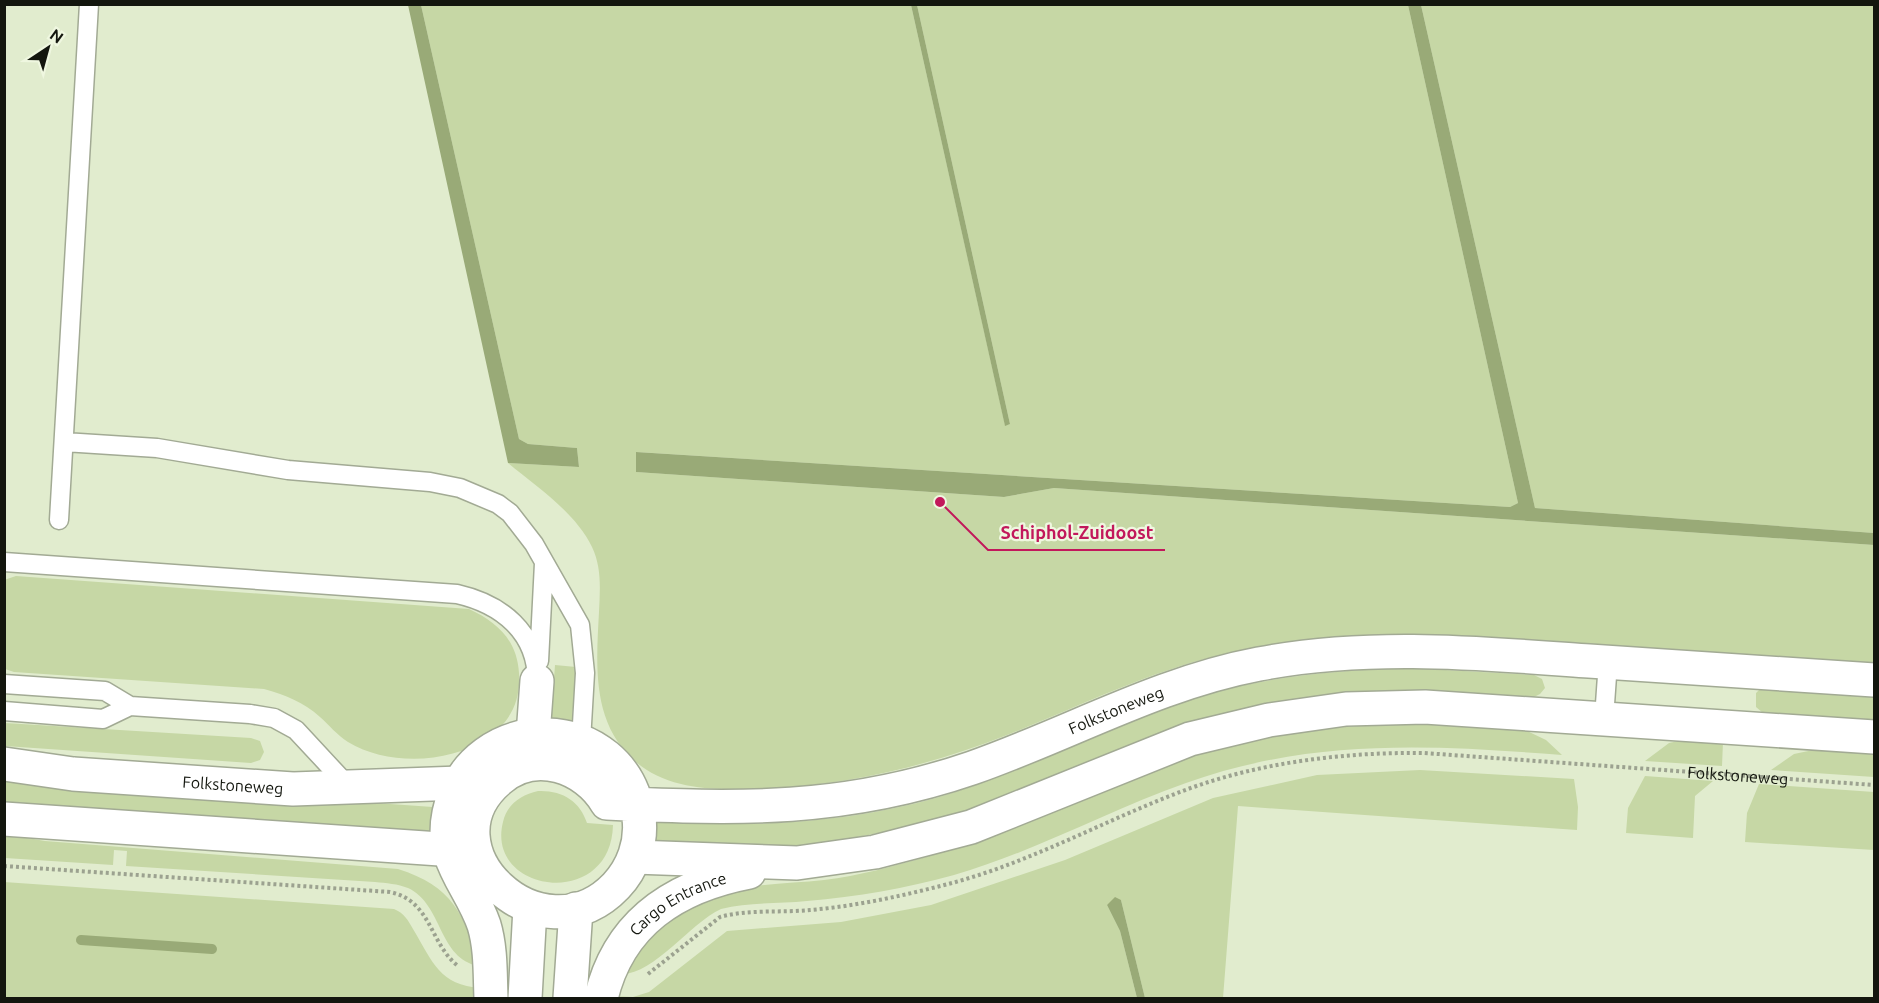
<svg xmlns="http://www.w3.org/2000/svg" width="1879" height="1003" viewBox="0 0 1879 1003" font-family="Ubuntu,sans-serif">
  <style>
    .built { fill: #e1ecce }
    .green { fill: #c6d7a5 }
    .water { fill: #9a7 }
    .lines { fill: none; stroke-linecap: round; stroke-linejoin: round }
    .stream { stroke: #9a7; stroke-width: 10 }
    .lane-casing { stroke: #a2aa94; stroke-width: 21 }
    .street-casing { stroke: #a2aa94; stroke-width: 36 }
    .secondary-casing { stroke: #a2aa94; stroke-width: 36 }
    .path { stroke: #9ca290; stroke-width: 4; stroke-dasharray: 3 3; stroke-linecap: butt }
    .lane { stroke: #fff; stroke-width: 18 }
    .street { stroke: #fff; stroke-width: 33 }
    .secondary { stroke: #fff; stroke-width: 33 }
    .labels { text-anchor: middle; stroke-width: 4.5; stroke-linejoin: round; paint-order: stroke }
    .street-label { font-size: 16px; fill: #13160e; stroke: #eff7e0 }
    .leader { fill: none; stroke: #c2185b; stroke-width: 2 }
    .callout-dot { fill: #c2185b; stroke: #eff7e0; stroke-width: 2 }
    .callout-label { font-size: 18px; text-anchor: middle; font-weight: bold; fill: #c2185b; stroke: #eff7e0; stroke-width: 4.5; stroke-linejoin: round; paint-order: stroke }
  </style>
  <rect width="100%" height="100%" fill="#eff7e0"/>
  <path class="built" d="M5,5h1869v993h-1869z"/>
  <path class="green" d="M421,5h490l94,420 5,-1 -93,-419h491l110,498 -8,4 -873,-55 -1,20 368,25 50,-9 820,57v119l-422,-29c-78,-1 -155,1 -232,20 -75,18 -142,52 -213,80 -81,32 -163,51 -251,54 -38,1 -83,1 -115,-23 -50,-38 -45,-98 -42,-154 1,-22 3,-44 -7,-65 -17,-35 -54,-59 -84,-84l71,4 -2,-19 -49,-4 -9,-5z
    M1421,5h453v528l-339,-25z
    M16,576l453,33c28,13 48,31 50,64 2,28 -9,50 -32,65 -38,26 -99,28 -139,4 -11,-7 -19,-17 -28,-25 -16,-15 -35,-22 -56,-28l-250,-17 -9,-3 -1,-89z
    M555,665l21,2 -4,54 -21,-2z
    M1409,668l125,7 8,4 3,9 -5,6 -8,4 -123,-8 -58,2 -81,11 -105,28 -140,59 -99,34 -122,23h-149l2,-25c95,5 186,2 279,-24 76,-22 146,-58 219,-87 82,-31 168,-41 254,-43z
    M1761,688l113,8v25l-111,-8 -7,-6v-14z
    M5,723l246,15 9,3 4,11 -4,8 -9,3 -246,-17z
    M1411,723l114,7 21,10 16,15c-131,-10 -250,-17 -376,28 -79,28 -152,69 -232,92 -48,13 -97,22 -147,26 -28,3 -59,1 -86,8 -31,14 -67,66 -100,65 23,-34 52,-62 91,-78 34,-13 76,-12 112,-16 35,-4 69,-14 102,-23 88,-24 168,-67 254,-97 74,-26 152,-34 231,-37z
    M1683,740l40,2 -1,24 -77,-5 24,-18z
    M1818,749l56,3v25l-103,-7 23,-16z
    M1420,770l154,9 4,28 -1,23 -339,-24 -15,192h-78l-24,-98 -14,5 13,26 17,67h-527v-2l23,1 16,-5 78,-61 114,-9 90,-17 134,-45 148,-62 104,-23z
    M1645,776l68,5 -18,15 -2,42 -67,-5 2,-25z
    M4,777l429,30 -3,24 -425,-29z
    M1759,784l115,8v58l-129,-8 2,-29z
    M538,791c24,-1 42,10 49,32l26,2c-2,86 -128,68 -110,-3 4,-18 18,-27 35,-31z
    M4,834l41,7 353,28c54,17 67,45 81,97 -41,-7 -36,-62 -71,-78 -10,-4 -22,-5 -33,-6l-249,-16 1,-15 -13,-1 -1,15 -108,-7z
    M4,882l390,27c10,4 14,11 19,20 20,33 26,56 68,59l1,10h-477z"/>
  <path class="water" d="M408,5h13l98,434 9,5 49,4 2,19 -71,-4z
    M911,5h6l93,419 -5,2z
    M1408,5h13l114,503 339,25v12l-820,-57 -50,9 -368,-25v-20l874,55 8,-4z
    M1115,897l6,3 24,98h-8l-17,-67 -13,-26z"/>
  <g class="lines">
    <path class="stream" d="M81,940l131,9"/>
    <defs>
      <path id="lane" d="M64,442l93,6 131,22 142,12 30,6 38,16 12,9 24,31 46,81 5,48 -4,68
        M59,520l30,-516
        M4,562l453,32c44,10 80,38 80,87
        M539,661l5,-98
        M4,684l101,7 25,15 120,8 24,4 22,12 53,57
        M4,711l99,8 27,-13
        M1604,718l4,-56"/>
      <path id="street" d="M533,735l4,-54"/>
      <g id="secondary">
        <path id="s2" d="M4,764l69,10 220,15 167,-6"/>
        <path d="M4,819l465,32"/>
        <path d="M635,857l162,6 78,-11 96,-25 219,-88 79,-19 77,-11 79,-2 449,30"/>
        <path id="s3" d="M491,998c-1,-24 0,-50 -7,-73 -14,-41 -45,-64 -35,-112 21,-106 176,-104 190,5 3,25 -6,50 -23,68 -75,78 -198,-39 -116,-107 35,-30 85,-13 107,24 132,6 237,9 365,-35 97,-34 186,-85 287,-104 110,-21 219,-11 330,-3 95,7 190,13 285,19"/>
        <path d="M525,998l5,-90"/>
        <path d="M570,998l6,-89"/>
        <path id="s4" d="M601,998c18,-76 75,-112 148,-126"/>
      </g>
    </defs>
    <use href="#lane" class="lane-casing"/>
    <use href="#street" class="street-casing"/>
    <use href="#secondary" class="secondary-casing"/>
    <g class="path">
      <path d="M4,866l386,26c42,9 39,51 68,74"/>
      <path id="s1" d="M648,974l72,-57c28,-8 61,-4 90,-7 48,-4 96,-15 142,-27 82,-22 157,-65 236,-94 74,-27 157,-37 236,-36l450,32"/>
    </g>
    <use href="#lane" class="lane"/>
    <use href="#street" class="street"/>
    <use href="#secondary" class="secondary"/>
  </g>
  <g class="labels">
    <g class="street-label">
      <text dy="6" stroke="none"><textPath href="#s3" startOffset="1444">Folkstoneweg</textPath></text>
      <text dy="6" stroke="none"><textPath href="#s1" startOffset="1136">Folkstoneweg</textPath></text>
      <text dy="6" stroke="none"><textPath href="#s2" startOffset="230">Folkstoneweg</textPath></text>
      <text dy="6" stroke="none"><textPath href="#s4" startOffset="128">Cargo Entrance</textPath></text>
    </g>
  </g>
  <path class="leader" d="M940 502L988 550H1165"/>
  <circle class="callout-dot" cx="940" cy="502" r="6"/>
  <g class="callout-label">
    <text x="1077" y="539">Schiphol-Zuidoost</text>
  </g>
  <rect width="1879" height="1003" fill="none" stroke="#13160e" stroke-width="12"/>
  <g transform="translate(48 48) rotate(36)" stroke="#eff7e0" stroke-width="4.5" paint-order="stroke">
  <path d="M0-4.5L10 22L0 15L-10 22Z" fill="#13160e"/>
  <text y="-9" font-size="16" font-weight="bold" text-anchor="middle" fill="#13160e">N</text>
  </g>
</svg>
